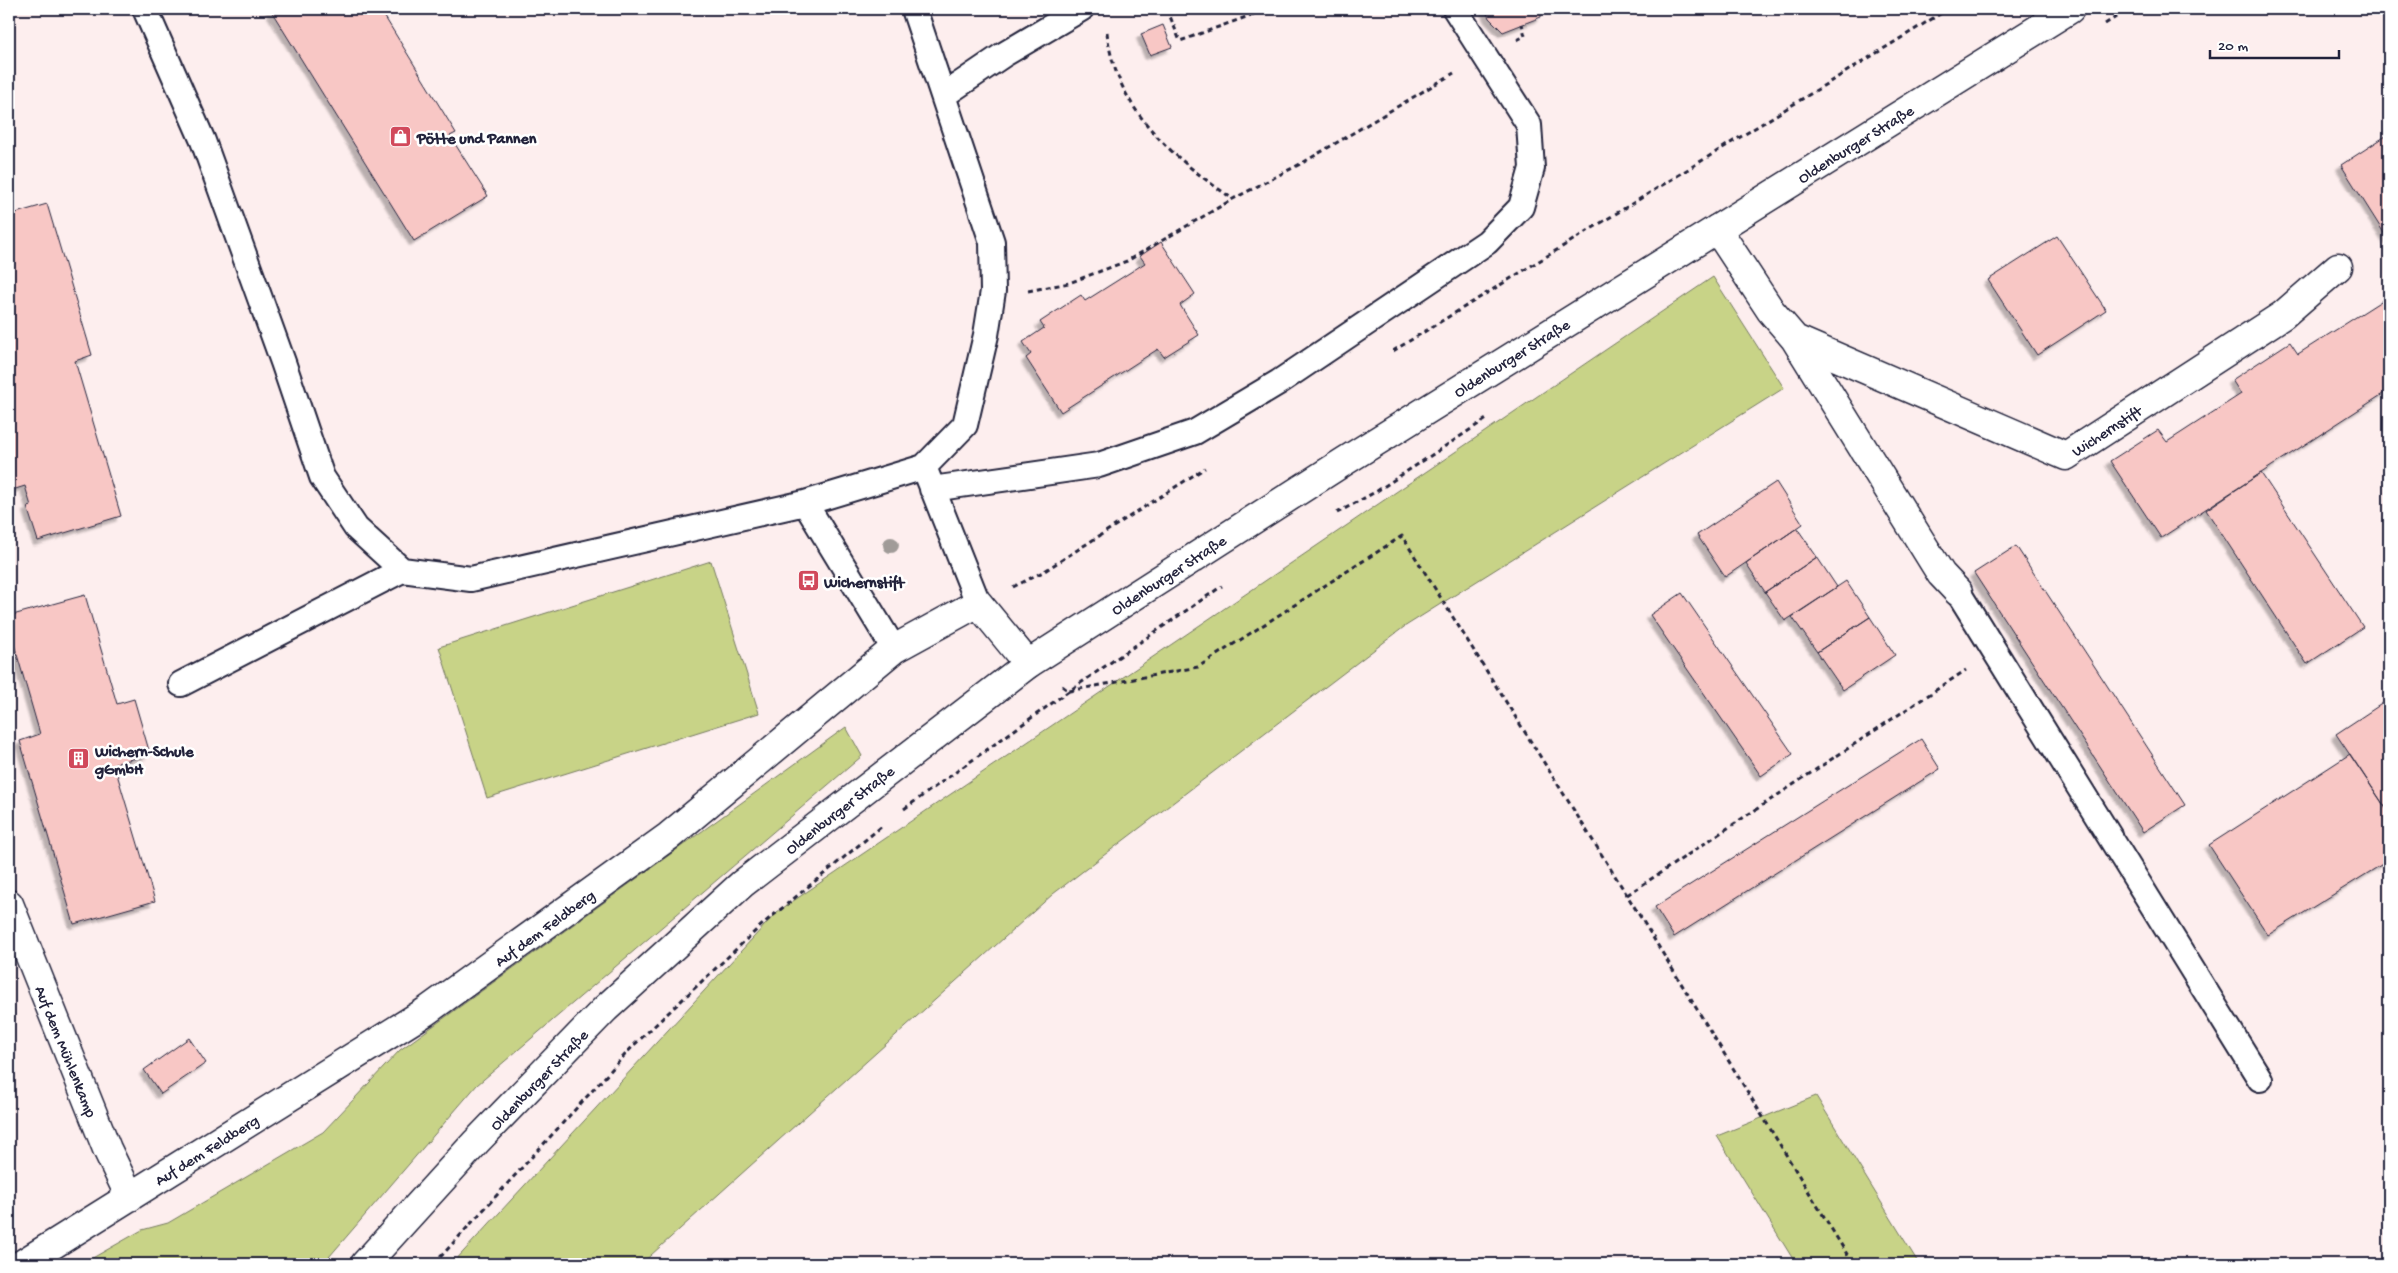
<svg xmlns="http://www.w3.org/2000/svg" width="2398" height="1273" viewBox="0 0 2398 1273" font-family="'Gochi Hand',sans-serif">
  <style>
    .green { fill: #c8d387; stroke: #757a61 }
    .building { fill: #f8c7c5; stroke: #22223b; filter: url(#shadow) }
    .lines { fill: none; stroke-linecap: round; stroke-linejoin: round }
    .lane-casing { stroke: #22223b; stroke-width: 28 }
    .street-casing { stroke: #22223b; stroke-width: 31 }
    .secondary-casing { stroke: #22223b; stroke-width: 31 }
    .path { stroke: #22223b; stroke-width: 3; stroke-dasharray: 5 4; stroke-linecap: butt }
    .lane { stroke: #fff; stroke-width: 24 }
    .street { stroke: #fff; stroke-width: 28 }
    .secondary { stroke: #fff; stroke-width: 28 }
    .tree { fill: #a09b98 }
    .labels { text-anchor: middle; stroke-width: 5; stroke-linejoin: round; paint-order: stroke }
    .poi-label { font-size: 16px; font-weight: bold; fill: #22223b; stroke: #fff; text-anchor: start }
    .street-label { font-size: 16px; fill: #22223b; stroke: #fff }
  </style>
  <defs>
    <filter id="shadow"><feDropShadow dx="-4.5" dy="4.5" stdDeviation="1" flood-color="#0004"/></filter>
  </defs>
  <rect width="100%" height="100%" fill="#fdeeee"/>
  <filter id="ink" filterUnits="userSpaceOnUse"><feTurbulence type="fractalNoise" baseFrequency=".02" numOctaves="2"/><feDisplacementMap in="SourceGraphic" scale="10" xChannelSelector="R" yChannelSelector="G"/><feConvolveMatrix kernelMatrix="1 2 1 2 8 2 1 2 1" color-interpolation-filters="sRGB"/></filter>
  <g filter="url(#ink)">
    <path class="green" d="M1713,277l71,111 -380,239 -351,267 -412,370h-189l325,-352z
      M711,561l48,152 -272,85 -48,-151z
      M846,727l16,29 -385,329 -154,179h-241l60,-34 26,-7 155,-91 77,-82z
      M1816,1096l103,168h-123l-79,-128z"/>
    <path class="building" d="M270,9h110l76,124 -6,3 38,60 -74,45z
      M1485,9h56v8l-38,15 -14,-14z
      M1163,25l9,22 -22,8 -9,-21z
      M2389,134v107l-48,-76z
      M47,204l45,151 -17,6 46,155 -83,25 -11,-34 4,-1 -6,-20 -16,5v-276z
      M2057,236l49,74 -69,45 -49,-75z
      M1161,242l34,52 -15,11 19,30 -35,22 -6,-8 -97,63 -35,-54 5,-4 -8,-12 21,-14 -4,-6 41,-27 4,6 60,-38 -5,-7z
      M2389,296v94l-228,148 -51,-77 48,-31 9,12 74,-48 -9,-14 58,-38 8,12z
      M2261,473l102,154 -56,37 -101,-154z
      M1776,482l27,42 -78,53 -28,-42z
      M1797,528l20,29 -52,35 -19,-29z
      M2016,546l169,259 -42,27 -169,-259z
      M1817,557l20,30 -52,34 -20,-29z
      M1846,581l24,36 -53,35 -25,-35z
      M1682,593l111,161 -32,22 -111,-161z
      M85,595l32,109 17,-5 16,55 -36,10 41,137 -81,23 -54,-183 20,-7 -31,-107v-11z
      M1870,617l25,38 -52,35 -26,-38z
      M2389,699v114l-53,-79z
      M1921,739l19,30 -266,168 -19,-30z
      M2350,754l39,59v47l-121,75 -59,-90z
      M189,1038l17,25 -45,31 -17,-24z"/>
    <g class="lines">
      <defs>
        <path id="lane" d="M145,9l58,132 80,221 39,115 34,51 46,42 69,9 334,-76
          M914,9l78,233 1,49 -7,44 -21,90 -41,42
          M944,95l59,-40 78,-46
          M932,489l167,-24 96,-33 84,-50 208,-140 34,-35 11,-39 -3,-43 -74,-116
          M1958,592l302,487
          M894,649l-89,-146 119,-36 54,136
          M181,684l221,-114"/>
        <path id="street" d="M1717,229l54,82 24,28 146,235 17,18
          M1795,339l271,117 217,-141 55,-48
          M9,904l98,245 23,48
          M22,1264l403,-252 244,-176 225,-187 84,-46 50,61"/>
        <path id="secondary" d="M365,1264l111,-122 129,-133 137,-125 286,-220 317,-203 725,-452"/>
      </defs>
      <use href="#lane" class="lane-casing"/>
      <use href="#street" class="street-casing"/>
      <use href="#secondary" class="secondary-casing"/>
      <path class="path" d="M1167,9l13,32 88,-32
        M2105,24l24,-15
        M1107,32c8,77 66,126 126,167
        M1517,40l8,-4 -3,-12
        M1028,291l41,-8 58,-22 106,-62 71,-37 150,-89
        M1393,351l555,-342
        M1337,513l40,-22 111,-73
        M1013,587l30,-15 162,-104
        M1062,686l7,5 129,-24 204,-131 225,359 226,369
        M904,809l165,-118 153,-105
        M1627,895l339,-225
        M434,1264l200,-219 130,-122 117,-96"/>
      <use href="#lane" class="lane"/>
      <use href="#street" class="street"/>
      <use href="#secondary" class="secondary"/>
    </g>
    <circle class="tree" cx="891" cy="545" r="8"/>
  </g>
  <defs>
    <symbol id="shop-square" viewBox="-11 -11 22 22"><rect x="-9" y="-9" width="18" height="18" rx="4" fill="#d1495b" stroke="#fff"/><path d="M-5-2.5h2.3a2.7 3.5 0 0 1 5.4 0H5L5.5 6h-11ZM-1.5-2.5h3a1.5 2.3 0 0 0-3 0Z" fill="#fff"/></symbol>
    <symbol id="bus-square" viewBox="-11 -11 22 22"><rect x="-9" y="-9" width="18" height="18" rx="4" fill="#d1495b" stroke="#fff"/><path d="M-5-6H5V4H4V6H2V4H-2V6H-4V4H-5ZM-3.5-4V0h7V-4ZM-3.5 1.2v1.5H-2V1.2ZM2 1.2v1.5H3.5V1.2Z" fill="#fff"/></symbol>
    <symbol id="building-square" viewBox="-11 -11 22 22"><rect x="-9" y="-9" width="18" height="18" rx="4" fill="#d1495b" stroke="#fff"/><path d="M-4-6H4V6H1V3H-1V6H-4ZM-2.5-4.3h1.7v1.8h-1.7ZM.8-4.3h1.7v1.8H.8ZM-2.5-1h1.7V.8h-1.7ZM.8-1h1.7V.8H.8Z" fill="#fff"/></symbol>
  </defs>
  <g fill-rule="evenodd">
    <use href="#shop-square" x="388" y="124" width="25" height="25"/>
    <use href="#bus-square" x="796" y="568" width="25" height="25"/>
    <use href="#building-square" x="66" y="746" width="25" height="25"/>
  </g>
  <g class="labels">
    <g class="poi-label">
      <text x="417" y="143">Pötte und Pannen</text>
      <text x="824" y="587">Wichernstift</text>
      <text x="95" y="756">Wichern-Schule<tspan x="95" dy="18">gGmbH</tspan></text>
    </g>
    <g class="street-label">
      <text transform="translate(1855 143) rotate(-32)" y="6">Oldenburger Straße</text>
      <text transform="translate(1511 357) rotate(-32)" y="6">Oldenburger Straße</text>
      <text transform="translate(2106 430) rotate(-33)" y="6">Wichernstift</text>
      <text transform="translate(1168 574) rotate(-33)" y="6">Oldenburger Straße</text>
      <text transform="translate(839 809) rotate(-38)" y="6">Oldenburger Straße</text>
      <text transform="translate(544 927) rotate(-36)" y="6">Auf dem Feldberg</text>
      <text transform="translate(67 1051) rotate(68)" y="6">Auf dem Mühlenkamp</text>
      <text transform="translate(538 1079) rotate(-46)" y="6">Oldenburger Straße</text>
      <text transform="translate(206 1149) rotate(-32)" y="6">Auf dem Feldberg</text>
    </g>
  </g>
  <rect width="2398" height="1273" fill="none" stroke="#fff" stroke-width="30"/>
  <rect x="15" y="15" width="2368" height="1243" fill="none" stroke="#22223b" stroke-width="2" filter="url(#ink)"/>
  <path d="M2210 50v8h129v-8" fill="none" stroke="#22223b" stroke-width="2.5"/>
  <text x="2218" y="50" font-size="15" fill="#22223b" stroke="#ffffff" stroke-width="4" paint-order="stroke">20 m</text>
</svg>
